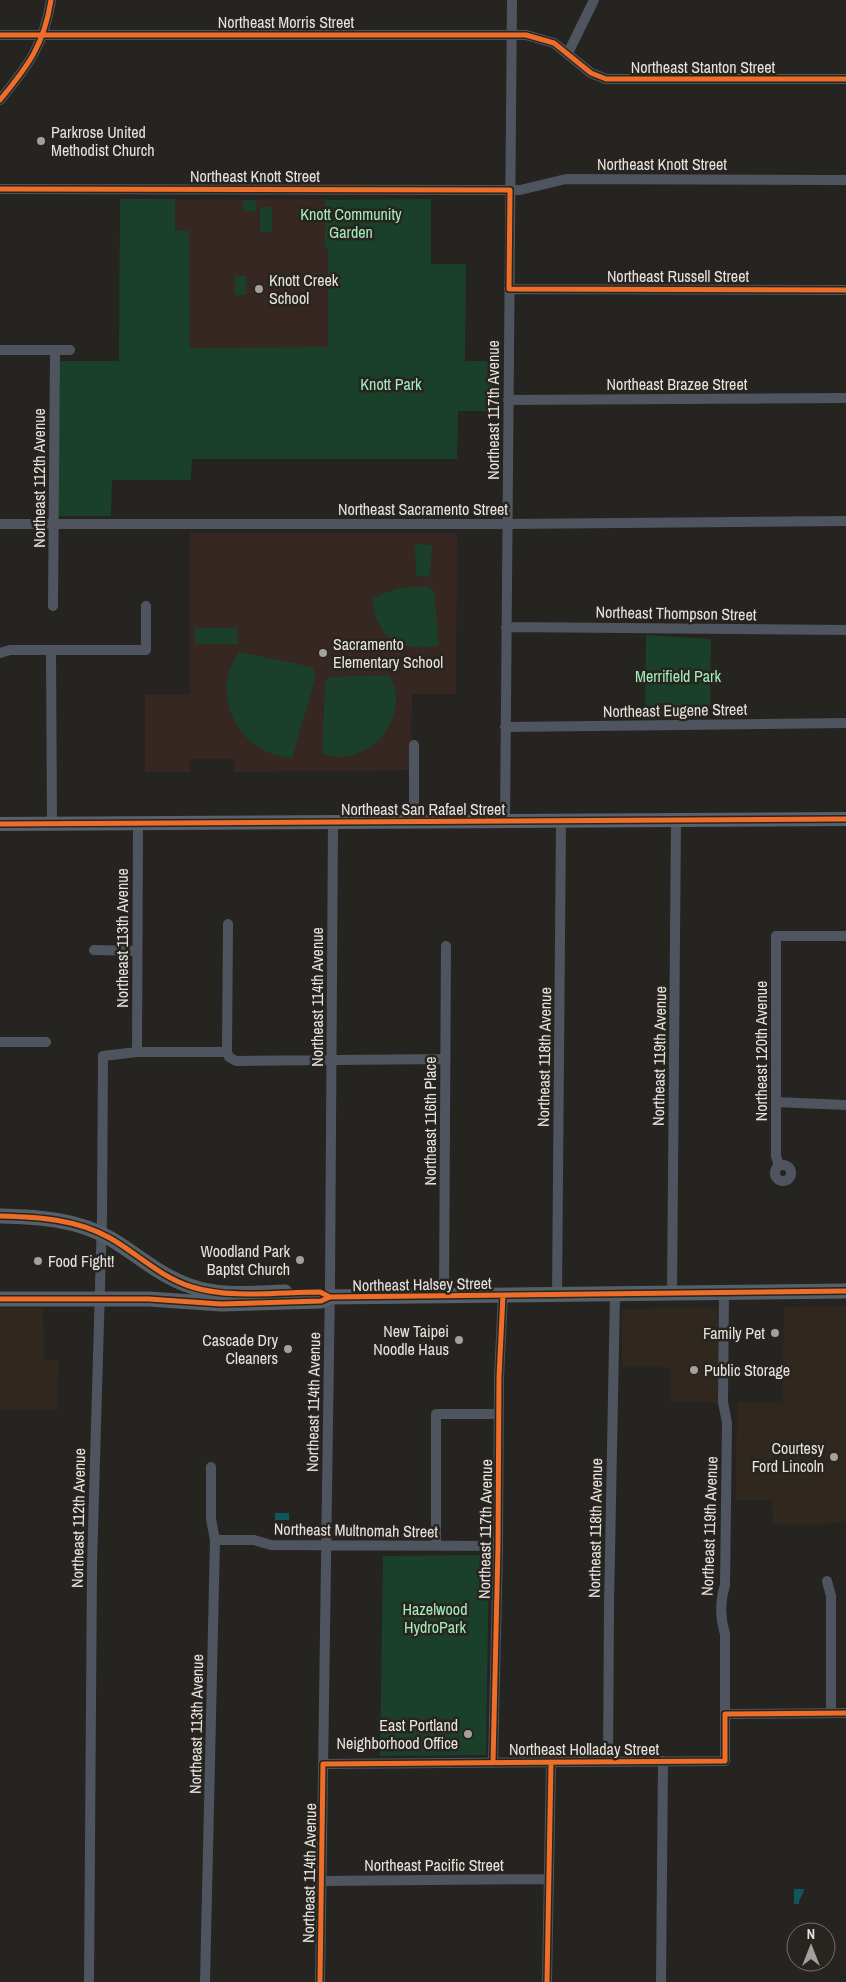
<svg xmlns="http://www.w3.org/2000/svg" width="846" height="1982" viewBox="0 0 846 1982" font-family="'Archivo Narrow',sans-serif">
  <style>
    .built { fill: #30281f }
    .education { fill: #372722 }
    .green { fill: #1a3f2a }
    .water { fill: #0f575a }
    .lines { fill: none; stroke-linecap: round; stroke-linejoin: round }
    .street { stroke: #4e555e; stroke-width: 10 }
    .secondary { stroke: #57606b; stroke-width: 14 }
    .primary { stroke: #555f68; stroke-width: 15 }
    .cycleway-casing { stroke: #28241f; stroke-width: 8 }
    .cycleway { stroke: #ee6e29; stroke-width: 5 }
    .poi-dot { fill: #a3a09d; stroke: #28241f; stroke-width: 2 }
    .labels { text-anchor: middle; stroke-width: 5; stroke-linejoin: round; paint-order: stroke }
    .street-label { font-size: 16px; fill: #e6e3e0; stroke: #28241f }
    .poi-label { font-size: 16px; fill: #e6e3e0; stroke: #28241f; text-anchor: end }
    .park-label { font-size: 16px; fill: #a2edbd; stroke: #28241f }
  </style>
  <rect width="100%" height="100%" fill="#262421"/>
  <path class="built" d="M846,1306v217l-73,1 -1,-24h-36l1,-98 45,1 2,-96z
    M0,1308h43l1,51 15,1 -1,50h-58z
    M718,1308l1,95 -49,-1v-35h-48v-58z"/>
  <path class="education" d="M328,199v149h-139v-117h-14v-31z
    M190,533h267l-1,161h-44l-1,76 -177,2v-13h-44v13h-45v-77l45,-1z"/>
  <path class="green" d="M120,199h55v32h14l1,117 138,-1v-99l-3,-1v-47l106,-1v65h35l-1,97h35v50h-42l-1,48h-265l-1,21h-79l-1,36h-53l1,-155h60z
    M243,200h13v11h-13z
    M260,207h12v25h-12z
    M235,276h11l1,19h-12z
    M415,544l17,1 -2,32 -14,-1z
    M427,586l7,5 5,54c-39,9 -63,-7 -67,-47l27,-10z
    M195,628h42l1,16h-43z
    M646,635l65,4 -1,77 -65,1z
    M239,652l73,15 4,9 -24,82c-6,-1 -13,-2 -19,-4 -34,-10 -55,-52 -43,-85 2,-6 6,-11 9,-17z
    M390,675c2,6 5,13 6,19 3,32 -23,61 -55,63 -6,0 -13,-2 -19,-3l3,-72 5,-5z
    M489,1555l-3,200 -106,1 3,-200z"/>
  <path class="water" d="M275,1513h14v7h-14z
    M794,1889h10c0,6 -5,8 -5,15h-5z"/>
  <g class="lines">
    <path class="street" d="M0,35h526l28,8 37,30 15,6h240
      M568,53l26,-53
      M0,100c28,-34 44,-55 51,-100
      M0,189l510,1h10l46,-11 280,1
      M509,289l337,1
      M0,350h70
      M508,400l338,-2
      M0,524h507l339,-3
      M53,606l2,-256
      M506,627l340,3
      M51,650l1,174
      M0,653l10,-3h136v-44
      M505,727l341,-4
      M414,745v76
      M505,821l7,-821
      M94,950l43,1
      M0,1042h46
      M137,1052l1,-229
      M227,1052l2,5 7,4 209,-2
      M227,1052l1,-128
      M776,1102l70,3
      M775 1173a8 8 0 1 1 16 0a8 8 0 1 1-16 0Z
      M779,1166l-3,-10v-220h70
      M672,1293l4,-473
      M557,1295l4,-475
      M444,1296l2,-350
      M215,1540h39l17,5 227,1
      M436,1546v-132h63
      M827,1581l4,15v117
      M725,1714l121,-1
      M608,1762l1,-158 6,-310
      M493,1763l5,-217 1,-169 4,-82
      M323,1764l402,-3v-127c-5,-16 -5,-33 0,-49l2,-162 -4,-21 1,-110
      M321,1881l227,-2
      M89,1982l3,-417 10,-348 1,-161 34,-4h90
      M205,1982l10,-442 -4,-21v-52
      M320,1982l10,-700 3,-460
      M547,1982l4,-220
      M661,1982l2,-221"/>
    <path class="secondary" d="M0,824l846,-5"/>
    <path class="primary" d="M0,1216c39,1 77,3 111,23 27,16 49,37 79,47 30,11 63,7 95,6
      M0,1299h149l72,5 100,-3 9,-4 516,-6"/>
    <defs>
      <path id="cycleway" d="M0,35h526l28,8 37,30 15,6h240
        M0,100c28,-34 44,-55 51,-100
        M0,189l510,1 -1,99 337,1
        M0,824l846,-5
        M0,1216c38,1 76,3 110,22 28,16 50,39 82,49 38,12 88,5 128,5l10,5
        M0,1299h149l72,5 100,-3 9,-4 516,-6
        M493,1763l5,-217 1,-169 4,-82
        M320,1982l3,-218 402,-3v-47l121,-1
        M547,1982l4,-220"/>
    </defs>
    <use href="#cycleway" class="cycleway-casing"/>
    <use href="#cycleway" class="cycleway"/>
  </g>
  <g class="poi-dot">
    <circle cx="41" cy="141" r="5"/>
    <circle cx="259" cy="289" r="5"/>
    <circle cx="323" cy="653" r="5"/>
    <circle cx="300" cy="1260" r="5"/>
    <circle cx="38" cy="1261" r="5"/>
    <circle cx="775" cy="1333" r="5"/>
    <circle cx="459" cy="1340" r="5"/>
    <circle cx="288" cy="1349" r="5"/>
    <circle cx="694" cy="1370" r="5"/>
    <circle cx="834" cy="1457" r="5"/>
    <circle cx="468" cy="1734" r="5"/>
  </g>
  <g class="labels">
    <g class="street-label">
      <text x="286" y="28">Northeast Morris Street</text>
      <text x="703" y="73">Northeast Stanton Street</text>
      <text x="662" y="170">Northeast Knott Street</text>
      <text x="255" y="182">Northeast Knott Street</text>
      <text x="678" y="282">Northeast Russell Street</text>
      <text x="677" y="390">Northeast Brazee Street</text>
      <text transform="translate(493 410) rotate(-90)" y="6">Northeast 117th Avenue</text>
      <text transform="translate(39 478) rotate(-90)" y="6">Northeast 112th Avenue</text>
      <text x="423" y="515">Northeast Sacramento Street</text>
      <text transform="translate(676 613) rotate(1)" y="6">Northeast Thompson Street</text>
      <text transform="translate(675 710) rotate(-1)" y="6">Northeast Eugene Street</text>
      <text x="423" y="815">Northeast San Rafael Street</text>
      <text transform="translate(122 938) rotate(-90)" y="6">Northeast 113th Avenue</text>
      <text transform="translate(317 997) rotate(-90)" y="6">Northeast 114th Avenue</text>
      <text transform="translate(761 1051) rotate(-90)" y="6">Northeast 120th Avenue</text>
      <text transform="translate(659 1056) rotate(-89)" y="6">Northeast 119th Avenue</text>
      <text transform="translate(544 1057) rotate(-89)" y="6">Northeast 118th Avenue</text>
      <text transform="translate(430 1121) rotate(-90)" y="6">Northeast 116th Place</text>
      <text transform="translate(422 1284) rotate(-1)" y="6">Northeast Halsey Street</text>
      <text transform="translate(313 1402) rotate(-89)" y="6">Northeast 114th Avenue</text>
      <text transform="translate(78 1518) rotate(-89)" y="6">Northeast 112th Avenue</text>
      <text transform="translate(709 1526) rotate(-88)" y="6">Northeast 119th Avenue</text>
      <text transform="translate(595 1528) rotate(-89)" y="6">Northeast 118th Avenue</text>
      <text transform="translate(485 1529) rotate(-89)" y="6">Northeast 117th Avenue</text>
      <text transform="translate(356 1530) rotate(1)" y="6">Northeast Multnomah Street</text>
      <text transform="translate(196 1724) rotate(-89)" y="6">Northeast 113th Avenue</text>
      <text x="584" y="1755">Northeast Holladay Street</text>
      <text x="434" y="1871">Northeast Pacific Street</text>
      <text transform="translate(309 1873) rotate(-89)" y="6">Northeast 114th Avenue</text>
    </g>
    <g class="poi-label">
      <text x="51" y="138" text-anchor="start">Parkrose United<tspan x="51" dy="18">Methodist Church</tspan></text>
      <text x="269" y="286" text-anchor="start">Knott Creek<tspan x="269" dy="18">School</tspan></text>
      <text x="333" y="650" text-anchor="start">Sacramento<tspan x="333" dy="18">Elementary School</tspan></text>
      <text x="290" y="1257">Woodland Park<tspan x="290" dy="18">Baptst Church</tspan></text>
      <text x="48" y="1267" text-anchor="start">Food Fight!</text>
      <text x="449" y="1337">New Taipei<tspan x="449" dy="18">Noodle Haus</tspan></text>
      <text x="765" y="1339">Family Pet</text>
      <text x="278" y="1346">Cascade Dry<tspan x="278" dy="18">Cleaners</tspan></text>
      <text x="704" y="1376" text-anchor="start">Public Storage</text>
      <text x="824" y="1454">Courtesy<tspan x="824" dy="18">Ford Lincoln</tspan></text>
      <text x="458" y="1731">East Portland<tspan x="458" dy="18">Neighborhood Office</tspan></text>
    </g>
    <g class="park-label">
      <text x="351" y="220">Knott Community<tspan x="351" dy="18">Garden</tspan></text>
      <text x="391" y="390">Knott Park</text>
      <text x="678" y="682">Merrifield Park</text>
      <text x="435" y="1615">Hazelwood<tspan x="435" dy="18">HydroPark</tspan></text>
    </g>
  </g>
  <g transform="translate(811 1947)"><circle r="24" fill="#28241f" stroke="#74706c"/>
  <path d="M0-4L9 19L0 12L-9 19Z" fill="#a3a09d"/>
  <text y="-8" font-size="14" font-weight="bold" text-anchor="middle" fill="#e6e3e0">N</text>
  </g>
</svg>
